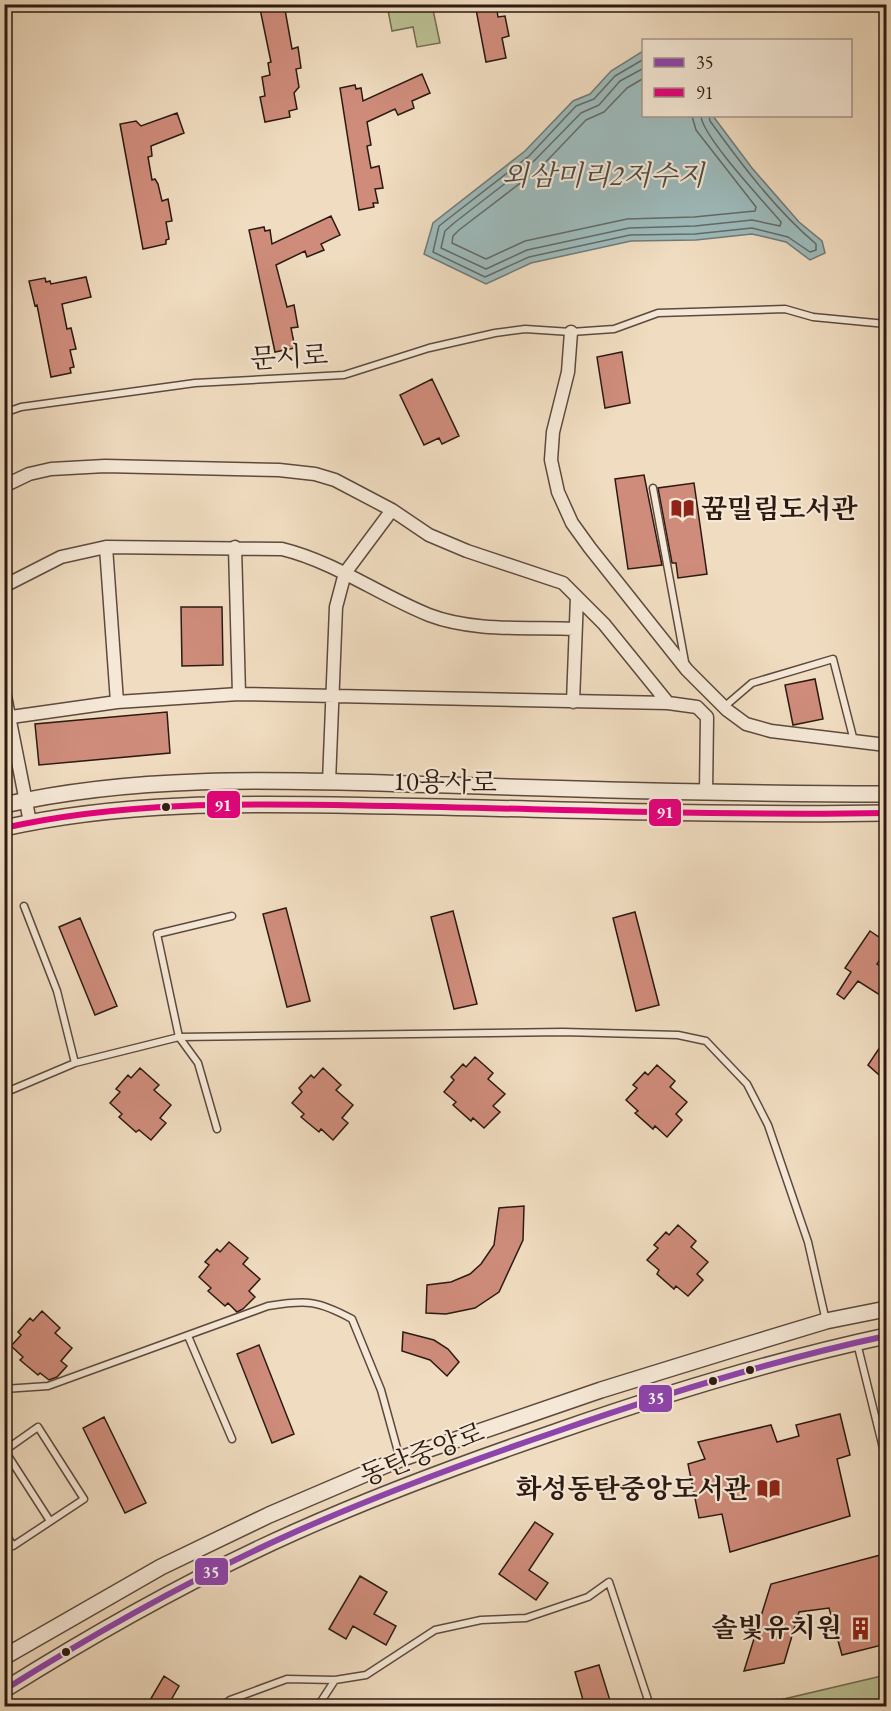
<svg xmlns="http://www.w3.org/2000/svg" width="891" height="1711" viewBox="0 0 891 1711" font-family="'EB Garamond','Noto Serif KR',serif">
  <style>
    .green { fill: #bac092; stroke: #736d52; stroke-width: 1.5 }
    .water { fill: #9dbabb; stroke: #707a77; stroke-width: 1.5 }
    .lines { fill: none; stroke-linecap: round; stroke-linejoin: round }
    .shore { stroke: #646a66; stroke-width: 1.5 }
    .building { fill: #cf8c7b; stroke: #2c1a12; stroke-width: 1.5 }
    .service-casing { stroke: #5d4a3e; stroke-width: 9 }
    .minor-casing { stroke: #5d4a3e; stroke-width: 15 }
    .tertiary-casing { stroke: #5d4a3e; stroke-width: 18 }
    .service { stroke: #f5e8d6; stroke-width: 6 }
    .minor { stroke: #f5e8d6; stroke-width: 12 }
    .tertiary { stroke: #f5e8d6; stroke-width: 15 }
    .bus-1-casing { stroke: #f5e8d6; stroke-width: 10 }
    .bus-2-casing { stroke: #f5e8d6; stroke-width: 10 }
    .bus-1 { stroke: #8e44ad; stroke-width: 6 }
    .bus-2 { stroke: #e5007d; stroke-width: 6 }
    .bus-dot { fill: #2c1a12; stroke: #f5e8d6; stroke-width: 2 }
    .labels { text-anchor: middle; stroke-width: 4.5; stroke-linejoin: round; paint-order: stroke }
    .street-label { font-size: 27px; fill: #2c1a12; stroke: #f5e8d6 }
    .poi-label { font-size: 27px; font-weight: bold; fill: #2c1a12; stroke: #f5e8d6; text-anchor: end }
    .water-label { font-size: 28px; font-style: italic; fill: #4e4a45; stroke: #f5e8d6 }
    .line-badge { stroke: #f5e8d6; stroke-width: 2 }
    .badge-label { font-size: 16px; text-anchor: middle; font-weight: bold; fill: #fff }
  </style>
  <rect width="100%" height="100%" fill="#f0dcc0"/>
  <filter id="stains"><feTurbulence type="fractalNoise" baseFrequency=".00333" numOctaves="4"/><feColorMatrix values="0 0 0 0 .2 0 0 0 0 .09 0 0 0 0 .02 0 0 0 .5 -.17"/></filter>
  <radialGradient id="worn" r=".72"><stop offset=".6" stop-color="#630" stop-opacity="0"/><stop offset="1" stop-color="#630" stop-opacity=".3"/></radialGradient>
  <path class="green" d="M387,5h45l8,38 -23,4 -4,-20 -21,4z
    M886,1675v31h-132z"/>
  <path class="water" d="M643,51l1,65h69l39,52 47,54 23,19 3,12 -15,7 -24,-18 -34,-8 -56,6 -65,1 -100,22 -45,21 -62,-30 9,-31 92,-72 48,-50 17,-7 21,-23z"/>
  <g class="lines">
    <path class="shore" d="M644,59l-29,17 -21,23 -18,7 -47,50 -90,70 -6,26 52,25 44,-20 101,-22 65,-1 57,-6 36,9 22,15 6,-2v-6c-41,-35 -74,-79 -106,-123l-1,-5
      M644,68l-24,13 -21,24 -18,8 -47,48 -80,62 -9,8 -4,17 45,21 41,-19 102,-22 66,-2 57,-6 28,6 1,-4c-16,-19 -79,-86 -80,-106
      M644,78l-17,10 -23,24 -18,8 -46,48 -81,62 -6,6 -1,7 34,16 39,-18 102,-22 67,-2 61,-6 1,-4 -60,-77 -4,-14"/>
  </g>
  <path class="building" d="M259,4h25l8,45 6,-2 3,21 -5,1 3,18 -5,6 3,16 -8,2 1,6 -25,5 -5,-25 5,-1 -3,-19 8,-2 -2,-12 3,-1z
    M475,4h21l2,13 7,-1 4,20 -7,2 4,20 -20,4z
    M422,74l8,19 -18,8 2,7 -16,7 -3,-6 -28,13 4,23 -4,1 4,22 8,-2 4,22 -8,1 3,14h-5l1,4 -15,3 -19,-122 15,-3 1,4 5,-1 2,13z
    M177,113l7,20 -33,13 1,10 -4,1 4,23 3,-1 3,5 4,17 6,-2 4,22 -6,1 3,17 -3,1v4l-23,5 -23,-125 16,-3 5,5z
    M331,216l9,19 -19,9 3,6 -17,7 -2,-6 -29,14 11,42 7,-2 4,22 -7,1 4,20 -20,4 -26,-122 15,-3 1,4 5,-1 2,14z
    M86,277l5,20 -29,7 5,25 4,-1 5,21 -6,1 4,17 -4,1 1,5 -20,4 -14,-72 -2,1 -6,-25 16,-3 1,4 4,-1 1,3z
    M622,352l8,51 -25,5 -8,-51z
    M432,379l27,57 -17,8 -3,-6 -15,7 -24,-50z
    M644,475l18,90 -34,4 -13,-90z
    M694,483l13,91 -29,4 -2,-15h-4l-14,-75z
    M181,607h41l1,58 -41,1z
    M815,679l8,40 -30,6 -8,-40z
    M167,712l3,41 -131,12 -4,-41z
    M286,908l24,93 -23,6 -24,-93z
    M453,911l24,93 -23,5 -23,-92z
    M635,912l24,93 -23,6 -23,-93z
    M80,918l37,88 -22,9 -36,-88z
    M870,931l16,11v8l-9,14 9,6v29l-28,-18 -14,18 -7,-5 14,-22 -6,-4z
    M886,1038v43l-18,-16z
    M475,1057l18,16 -5,6 17,15 -12,12 7,6 -16,16 -11,-10 -2,3 -18,-16 3,-3 -12,-10 10,-12 -3,-3 12,-13 3,3z
    M657,1065l18,16 -5,6 17,15 -11,12 6,6 -15,17 -12,-11 -2,3 -18,-16 3,-2 -12,-11 11,-12 -4,-3 12,-13 3,3z
    M140,1068l19,17 -5,5 17,15 -11,13 6,5 -15,17 -12,-10 -3,2 -17,-15 3,-3 -12,-11 10,-11 -4,-3 12,-14 3,3z
    M323,1068l18,17 -5,5 17,15 -11,13 6,5 -15,17 -12,-11 -2,3 -18,-15 3,-3 -12,-11 10,-11 -3,-4 12,-13 3,3z
    M524,1206l-1,34 -24,52 -24,16 -29,6 -20,-1 1,-28 24,-3 19,-8 11,-10 13,-19 5,-37z
    M678,1225l18,16 -5,6 17,15 -11,12 6,6 -15,16 -12,-10 -2,3 -17,-15 2,-4 -12,-10 11,-12 -4,-3 12,-13 3,3z
    M229,1242l19,16 -5,6 17,15 -11,12 6,6 -12,12 -6,3 -9,-9 -3,3 -17,-15 3,-3 -12,-11 10,-12 -4,-3 12,-13 3,3z
    M42,1311l18,17 -5,5 17,15 -11,13 6,5 -10,11 -8,3 -9,-7 -2,2 -18,-15 3,-3 -12,-11 10,-11 -3,-3 12,-14 3,3z
    M403,1332l31,8 14,9 11,13 -12,14 -17,-16 -28,-9z
    M259,1345l35,89 -22,9 -35,-89z
    M840,1414l10,41 -13,4 13,57 -120,36 -8,-38 -23,4 -11,-54 17,-5 -7,-17 73,-17 6,17 22,-6 -3,-11z
    M104,1417l42,86 -21,10 -42,-85z
    M535,1522l18,12 -24,36 19,13 -12,17 -37,-26z
    M884,1554l2,90 -44,11 -13,-47 -30,4 -15,51 -40,8 27,-87z
    M360,1576l27,16 -13,22 22,12 -10,19 -33,-19 -7,13 -17,-10z
    M599,1665l13,42h-27l-10,-35z
    M164,1676l15,10 -12,21h-21z"/>
  <g class="lines">
    <defs>
      <path id="service" d="M4,413l17,-6 174,-24 149,-8 85,-27 66,-15 30,-4 46,3 43,-3 44,-16 127,-4 28,8 73,7
        M653,488l32,174
        M724,707l28,-24 81,-24 21,82
        M24,906l33,85 18,72
        M4,1093l71,-30 104,-26 384,-5 115,3 28,6 41,43 21,41 40,117 18,79
        M217,1129l-19,-66 -19,-26 -22,-103 75,-18
        M188,1336l44,103
        M857,1343l29,117
        M4,1389l44,-3 220,-80c38,-6 49,-6 84,13l29,71 19,69
        M4,1451l34,-24 46,72 -71,47 -9,-15
        M5,1451l45,70
        M223,1706l7,-6 57,-21 48,1 31,-5 69,-45 46,-10 45,-2 62,-21 21,-15 41,124
        M318,1706l17,-26"/>
      <path id="minor" d="M571,332l-3,40 -15,60 -2,28 7,32 14,31 18,25 97,122 40,40 19,14 25,7 115,14
        M4,486l25,-12 22,-5 54,-3 174,4 36,4 20,6 57,30 37,25 38,16 96,32 41,41 64,79
        M106,547l11,155
        M235,547l4,147
        M4,586l57,-29 45,-10 176,2c53,13 97,46 147,66 44,17 100,12 146,14
        M4,691l26,131
        M573,702l4,-105
        M4,718l113,-16 122,-8 429,9 29,4 10,10 -1,76
        M329,782l7,-175 9,-34 47,-63"/>
      <path id="tertiary" d="M4,805c145,-33 296,-24 443,-20 147,5 293,9 439,9
        M4,828c129,-29 258,-24 388,-22 165,3 330,10 494,7
        M4,1657l157,-90 108,-52 131,-56 201,-69 136,-42 89,-27 60,-12
        M4,1690c94,-59 190,-113 291,-158 85,-38 172,-70 260,-100 109,-38 219,-72 331,-96"/>
    </defs>
    <use href="#service" class="service-casing"/>
    <use href="#minor" class="minor-casing"/>
    <use href="#tertiary" class="tertiary-casing"/>
    <use href="#service" class="service"/>
    <use href="#minor" class="minor"/>
    <use href="#tertiary" class="tertiary"/>
    <defs>
      <path id="bus-1" d="M4,1690c94,-59 190,-113 291,-158 85,-38 172,-70 260,-100 109,-38 219,-72 331,-96"/>
      <path id="bus-2" d="M4,828c129,-29 258,-24 388,-22 165,3 330,10 494,7"/>
    </defs>
    <use href="#bus-1" class="bus-1-casing"/>
    <use href="#bus-2" class="bus-2-casing"/>
    <use href="#bus-1" class="bus-1"/>
    <use href="#bus-2" class="bus-2"/>
  </g>
  <defs>
    <symbol id="library-bare" viewBox="-9 -9 18 18"><path d="M-6-4Q-3-5.5-.7-3.5V5Q-3 3-6 4ZM6-4Q3-5.5 .7-3.5V5Q3 3 6 4Z" fill="#8f2418" stroke="#f5e8d6" stroke-width="2.5" paint-order="stroke"/></symbol>
    <symbol id="building-bare" viewBox="-9 -9 18 18"><path d="M-4-6H4V6H1V3H-1V6H-4ZM-2.5-4.3h1.7v1.8h-1.7ZM.8-4.3h1.7v1.8H.8ZM-2.5-1h1.7V.8h-1.7ZM.8-1h1.7V.8H.8Z" fill="#8f2418" stroke="#f5e8d6" stroke-width="2.5" paint-order="stroke"/></symbol>
  </defs>
  <g fill-rule="evenodd">
    <use href="#library-bare" x="666" y="492" width="33" height="33"/>
    <use href="#library-bare" x="752" y="1472" width="33" height="33"/>
    <use href="#building-bare" x="844" y="1612" width="33" height="33"/>
  </g>
  <g class="bus-dot">
    <circle cx="166" cy="807" r="5"/>
    <circle cx="750" cy="1370" r="5"/>
    <circle cx="713" cy="1381" r="5"/>
    <circle cx="66" cy="1652" r="5"/>
  </g>
  <g class="labels">
    <g class="street-label">
      <text transform="translate(289 357) rotate(-3)" y="9">문시로</text>
      <text transform="translate(445 782) rotate(1)" y="9">10용사로</text>
      <text transform="translate(422 1454) rotate(-21)" y="9">동탄중앙로</text>
    </g>
    <g class="poi-label">
      <text x="701" y="518" text-anchor="start">꿈밀림도서관</text>
      <text x="750" y="1498">화성동탄중앙도서관</text>
      <text x="842" y="1637">솔빛유치원</text>
    </g>
    <g class="water-label">
      <text x="603" y="185">외삼미리2저수지</text>
    </g>
  </g>
  <g class="line-badge">
    <rect x="206" y="790" width="35" height="29" rx="6" fill="#e5007d"/>
    <rect x="648" y="798" width="34" height="29" rx="6" fill="#e5007d"/>
    <rect x="638" y="1384" width="35" height="29" rx="6" fill="#8e44ad"/>
    <rect x="194" y="1557" width="35" height="29" rx="6" fill="#8e44ad"/>
  </g>
  <g class="badge-label">
    <text x="223" y="811">91</text>
    <text x="665" y="818">91</text>
    <text x="656" y="1404">35</text>
    <text x="211" y="1578">35</text>
  </g>
  <rect width="891" height="1711" fill="none" stroke="#f0dcc0" stroke-width="24"/>
  <rect x="6" y="6" width="879" height="1699" fill="none" stroke="#2c1a12" stroke-width="3"/>
  <rect x="12" y="12" width="867" height="1687" fill="none" stroke="#2c1a12" stroke-width="1.5"/>
  <rect x="642" y="39" width="210" height="78" fill="#f5e8d6" stroke="#a59688" stroke-width="1.5"/>
  <rect x="654" y="58" width="30" height="9" fill="#8e44ad" stroke="#a59688" stroke-width="1.5"/>
  <text x="696" y="69" font-size="18" fill="#2c1a12">35</text>
  <rect x="654" y="88" width="30" height="9" fill="#e5007d" stroke="#a59688" stroke-width="1.5"/>
  <text x="696" y="99" font-size="18" fill="#2c1a12">91</text>
  <rect width="100%" height="100%" filter="url(#stains)"/>
  <rect width="100%" height="100%" fill="url(#worn)"/>
</svg>
